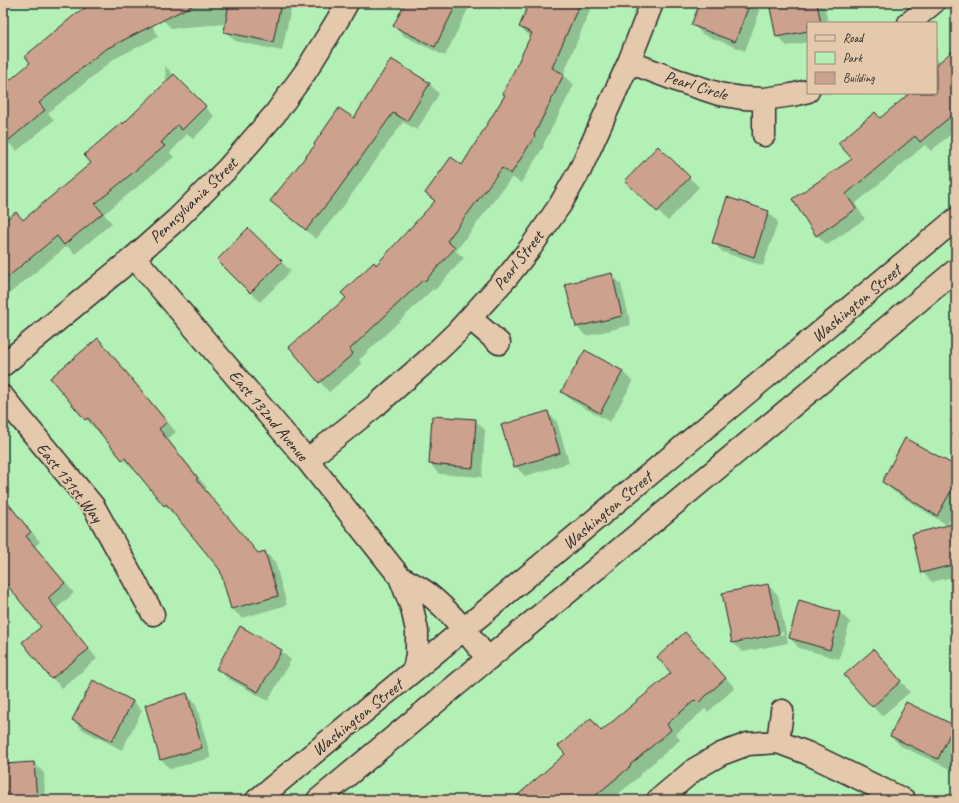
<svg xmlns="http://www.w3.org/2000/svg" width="959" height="803" viewBox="0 0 959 803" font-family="Caveat,sans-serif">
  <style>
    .green { fill: #b3f0b6; stroke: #6f8e70; fill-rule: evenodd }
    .shadow { fill: #0003; fill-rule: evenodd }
    .building { fill: #cca28f; stroke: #2b2b2b }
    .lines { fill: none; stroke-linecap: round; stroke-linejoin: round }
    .minor-casing { stroke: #2b2b2b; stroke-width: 25 }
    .major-casing { stroke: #2b2b2b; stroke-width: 25 }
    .minor { stroke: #e5c9ac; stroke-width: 22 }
    .major { stroke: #e5c9ac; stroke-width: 22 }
    .labels { text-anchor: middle; stroke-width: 3.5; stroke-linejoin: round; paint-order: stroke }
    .street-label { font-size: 17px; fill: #2b2b2b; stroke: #e5c9ac }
  </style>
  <rect width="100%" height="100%" fill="#e5c9ac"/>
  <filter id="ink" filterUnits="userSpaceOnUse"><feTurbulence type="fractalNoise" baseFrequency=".025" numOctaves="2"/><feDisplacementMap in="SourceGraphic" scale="8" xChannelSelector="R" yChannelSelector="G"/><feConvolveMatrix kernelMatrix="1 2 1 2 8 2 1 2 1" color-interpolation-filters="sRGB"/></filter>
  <g filter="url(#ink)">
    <path class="green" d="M3,3h953v797h-953zM808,23h128v70h-128z"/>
    <path class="shadow" d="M98,3h43l17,34 -44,22 -66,54 6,7 -37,31 -10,-10 -4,4v-58l29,-24z
      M160,3h126l5,5 -9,43 -47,-10 -10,-10 1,-7 -55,4 -10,-10z
      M406,3h65l-26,53 -41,-20 -9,-10z
      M530,3h63l-30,72 11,10 -31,60 1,1 -23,37 -9,-6 -56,74 8,7 -29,32 -2,-1 -74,71 3,4 -33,28 -9,-10 28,-84 87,-96 -9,-9 36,-26 44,-71 25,-59 -11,-10z
      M701,3h52l7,8 -15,40 -43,-17 -9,-10z
      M770,3h54l4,20h-20v19l-21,4 -10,-10z
      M956,49v81l-25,21 -6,-6 -70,59 10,15 -38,26 -10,-10 58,-122 6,6 30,-26h25v-20z
      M391,60l39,24 9,10 -22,36 -14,-8 -58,82 -29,35 -35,-29 -10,-9 83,-81z
      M165,66l50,51 -22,22 -6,-5 -17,19 4,4 -70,57 8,9 -37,31 -8,-8 -64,53v-75l20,-3 69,-57 31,-39 43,-42z
      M658,148l41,39 -31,34 -32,-30z
      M768,212l10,10 -15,44 -40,-14 -10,-9z
      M248,230l43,41 -31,31 -42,-42z
      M611,274l10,10 10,41 -45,11 -9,-9z
      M98,339l10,10 68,83 -8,7 39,49 -2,1 54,65 6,-2 10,10 12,43 -45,13 -10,-9 -11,-40 -46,-55 -1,1 -9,-10 -31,-38 -1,2 -10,-10 -26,-31 -2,1 -9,-10z
      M585,351l38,21 10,10 -23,40 -38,-21 -9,-9z
      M547,412l10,10 12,41 -44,13 -10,-10z
      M956,414v15l-7,-9z
      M475,420l10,10 -3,47 -43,-3 -9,-10z
      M956,467v42l-9,16 -54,-34 -10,-9z
      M3,482l7,9 -7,6 37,45 -5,4 39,47 -17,15 40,51 -35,29 -10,-10 -29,-36 19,-15 -39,-48z
      M956,524v52l-24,6 -10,-10z
      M768,585l10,10 10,48 -45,9 -10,-9zM783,632l1,2 -45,9v-2z
      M840,613l10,9 -11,37 -40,-11 -9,-10z
      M695,643l40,45 -27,24 -3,-3 -29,25 4,6 -41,35 1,1 -29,24h-98l53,-46 25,-34 11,11 70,-58z
      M281,651l10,9 -23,41 -41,-23 -10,-10z
      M883,660l27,32 -28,24 -10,-10z
      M187,694l9,10 15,54 -41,11 -9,-10z
      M133,701l9,10 -20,39 -39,-20 -10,-10z
      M953,726l3,3v43l-55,-26 -10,-10z
      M34,763l10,10 1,27h-42v-35z"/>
    <path class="building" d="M95,3h102l-93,47 -65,53 6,7 -42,35v-59l27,-23 -5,-7 53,-44z
      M229,3h52l-8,39 -49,-10z
      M405,3h52l-22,44 -42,-21z
      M529,3h51l-28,65 12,6 -30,61 1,1 -24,38 -9,-6 -55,73 8,7 -30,33 -2,-1 -73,69 3,5 -34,29 -30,-36 57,-49 -5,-5 33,-31 2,3 59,-64 -10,-8 26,-36 11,8 43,-70 -2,-1 29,-61 -13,-6z
      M700,3h50l-15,39 -44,-17z
      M769,3h48l4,20h-13v8l-32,6z
      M956,48v64l-36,30 -5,-6 -69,58 10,15 -40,27 -24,-37 60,-40 -14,-16 37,-31 5,6 30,-25h26v-28z
      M391,59l39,24 -23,38 -14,-8 -58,81 -29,36 -36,-29 45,-56 -1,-1 25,-36 15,10z
      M174,74l32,32 -24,24 -5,-5 -16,18 4,3 -70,58 8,9 -39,32 -7,-9 -54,45v-59l13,-10 7,8 68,-57 -7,-8 38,-33 1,2z
      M658,146l32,31 -33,35 -32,-31z
      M727,197l42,14 -15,46 -42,-14z
      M248,228l34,33 -32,32 -33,-33z
      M612,273l10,43 -46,11 -11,-43z
      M98,338l69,84 -8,7 39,49 -2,1 62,74 7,-2 13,45 -47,13 -11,-39 -54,-66 -2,2 -39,-48 -3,2 -34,-42 -3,2 -35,-42z
      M585,350l38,21 -23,42 -39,-21z
      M548,411l12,42 -46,14 -13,-42z
      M432,416l44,3 -3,49 -44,-4z
      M905,438l51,28v16l-19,34 -55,-34z
      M3,497l28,35 -5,4 39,47 -17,15 41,51 -38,30 -29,-37 19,-15 -38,-47z
      M956,523v41l-35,9 -9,-39z
      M768,584l11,50 -47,9 -10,-50z
      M799,600l41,12 -10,38 -41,-12z
      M240,626l42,24 -24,42 -42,-23z
      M685,632l41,46 -28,25 -3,-3 -28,24 4,6 -41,35 1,1 -41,34h-78l53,-46 -7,-8 33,-28 10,13 70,-58 -14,-16z
      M874,649l27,32 -29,26 -28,-32z
      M93,680l40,21 -21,40 -40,-21z
      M187,693l15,55 -42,12 -15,-55z
      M906,702l48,23 -16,34 -48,-23z
      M34,762l3,38h-34v-36z"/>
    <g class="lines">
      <defs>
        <path id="minor" d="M909,23l24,-20
          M629,62l50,19 40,13 23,4 22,1 28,-4 16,-4
          M764,135v-36
          M134,257l173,203 93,117 12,31 5,23v23l-3,16
          M470,318l29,25
          M3,365l131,-108 42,-37 52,-52 47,-54 31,-43 31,-50 10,-18
          M3,397l91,110 59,107
          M307,460l67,-53 54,-47 29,-28 51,-56 23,-29 29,-42 20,-35 49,-108 23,-59
          M400,577c9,5 19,10 27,16 24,19 42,42 61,66
          M778,742l4,-31
          M658,800l37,-31 26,-15 27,-10 30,-2 29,11 97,47"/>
        <path id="major" d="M257,800l207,-171 492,-410
          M318,800l638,-530"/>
      </defs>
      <use href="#minor" class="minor-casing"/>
      <use href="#major" class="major-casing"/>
      <use href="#minor" class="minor"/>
      <use href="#major" class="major"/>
    </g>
  </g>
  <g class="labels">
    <g class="street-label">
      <text transform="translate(696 85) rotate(17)" y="6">Pearl Circle</text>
      <text transform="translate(193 200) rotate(-44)" y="6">Pennsylvania Street</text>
      <text transform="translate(518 260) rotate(-52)" y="6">Pearl Street</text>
      <text transform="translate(856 303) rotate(-40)" y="6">Washington Street</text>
      <text transform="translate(269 415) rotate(50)" y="6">East 132nd Avenue</text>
      <text transform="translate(70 482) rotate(52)" y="6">East 131st Way</text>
      <text transform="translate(607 510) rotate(-40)" y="6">Washington Street</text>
      <text transform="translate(357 717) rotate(-39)" y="6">Washington Street</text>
    </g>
  </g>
  <rect width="959" height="803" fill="none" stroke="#e5c9ac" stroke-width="16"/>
  <rect x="8" y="8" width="943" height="787" fill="none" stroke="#2b2b2b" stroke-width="1.5" filter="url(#ink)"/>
  <rect x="807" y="22" width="130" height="72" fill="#e5c9ac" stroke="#9b8a78"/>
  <rect x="815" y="35" width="20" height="6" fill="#e5c9ac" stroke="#9b8a78"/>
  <text x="843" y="42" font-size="12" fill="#2b2b2b">Road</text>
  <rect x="815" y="52" width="20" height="12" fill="#b3f0b6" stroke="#9b8a78"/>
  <text x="843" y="62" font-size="12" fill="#2b2b2b">Park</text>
  <rect x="815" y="72" width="20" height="12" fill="#cca28f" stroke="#9b8a78"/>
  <text x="843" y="82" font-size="12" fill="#2b2b2b">Building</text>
</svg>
